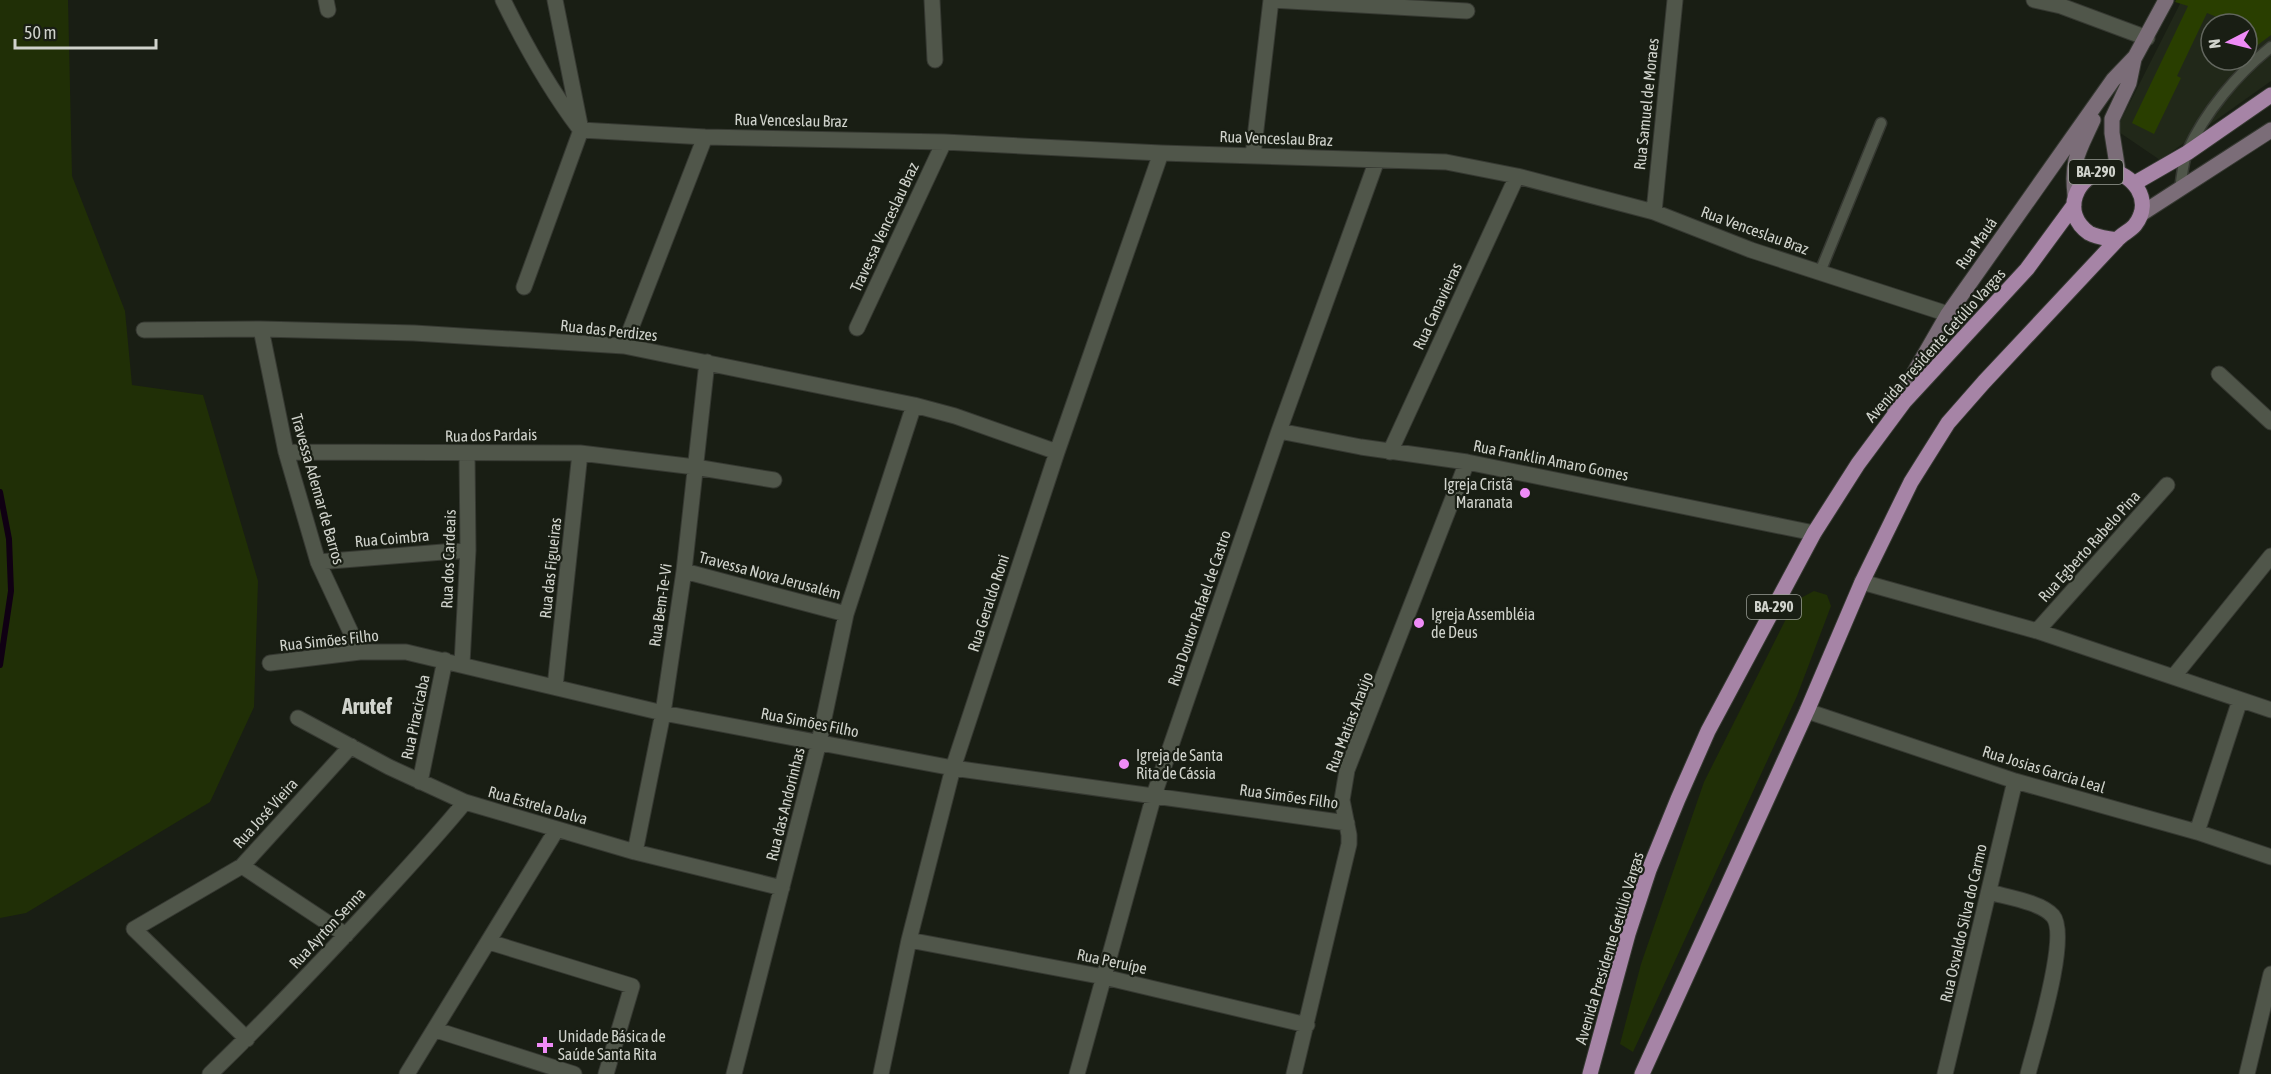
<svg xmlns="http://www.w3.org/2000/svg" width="2271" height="1074" viewBox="0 0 2271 1074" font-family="'Asap Condensed',sans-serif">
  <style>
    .built { fill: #212819; fill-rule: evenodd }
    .green { fill: #202f06 }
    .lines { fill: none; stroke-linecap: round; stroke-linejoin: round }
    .stream { stroke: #100013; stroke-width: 6 }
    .building { fill: #293e00 }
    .lane-casing { stroke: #363932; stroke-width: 13 }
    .street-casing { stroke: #363932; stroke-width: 17 }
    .secondary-casing { stroke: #363932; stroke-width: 17 }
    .primary-casing { stroke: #363932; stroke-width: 17 }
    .lane { stroke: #50564a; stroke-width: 10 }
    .street { stroke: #50564a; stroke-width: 15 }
    .secondary { stroke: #7b6d78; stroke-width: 15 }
    .primary { stroke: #a684a6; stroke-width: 15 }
    .poi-dot { fill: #ef8bf7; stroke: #191e14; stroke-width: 2 }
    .labels { text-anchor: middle; stroke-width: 4.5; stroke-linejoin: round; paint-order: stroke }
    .shield { fill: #191e14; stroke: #999d95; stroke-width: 1.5 }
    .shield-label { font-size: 15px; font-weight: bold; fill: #d0d3cc }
    .street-label { font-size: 16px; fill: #d0d3cc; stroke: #191e14 }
    .poi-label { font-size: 16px; fill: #d0d3cc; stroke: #191e14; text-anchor: start }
    .district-label { font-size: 22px; font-weight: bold; fill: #d0d3cc; stroke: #191e14 }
  </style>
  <rect width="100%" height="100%" fill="#191e14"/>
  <path class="built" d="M2182,0h89v81l-111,79 -44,-30zM2211,24h36v36h-36z"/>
  <path class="green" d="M0,0h68l4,176 53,135 7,74 71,10 55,186 -4,126 -44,95 -184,111 -26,5z
    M1814,591l13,4 4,11 -34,90 -164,356 -13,-8 21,-80 63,-182 91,-181z"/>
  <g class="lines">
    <path class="stream" d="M0,492l9,47 2,52 -11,74"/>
  </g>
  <path class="building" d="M2176,0h95v35l-24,18v-29h-20l-3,-4 -17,-7 -30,63 4,2 -27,56 -22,-11 56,-117 -13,-4z"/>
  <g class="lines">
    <defs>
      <path id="lane" d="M2180,188c2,-11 3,-26 7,-36 18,-40 50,-78 84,-105
        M1820,272l61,-149"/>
      <path id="street" d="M326,0l2,10
        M503,0c22,45 46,88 76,128
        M932,0l3,60
        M1271,0l196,11
        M2034,0l27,6 86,32
        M581,130l124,7 239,5 217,11 285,9 71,14 137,36 97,38 197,64
        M1253,155l18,-155
        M1654,212l21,-212
        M524,287l57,-157 -26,-130
        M857,328l87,-186
        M261,329l25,123 32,110 42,90
        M144,330l117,-1 153,4 210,13 290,59 41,11 102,36
        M624,346l81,-209
        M2219,374l52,48
        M1279,431l82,16 106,15 347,71
        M286,452l294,1 115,14 79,13
        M1390,452l127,-276
        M318,562l150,-12
        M684,571l162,43
        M1862,582l175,49 234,79
        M2037,631l130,-146
        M270,663l90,-11h46l257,61 290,55 394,55
        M462,664l6,-114 -1,-96
        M2174,676l97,-120
        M555,687l25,-234
        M1807,711l208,70 182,51 74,25
        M298,718l91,49 76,35 170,50 147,36
        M420,782l25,-122
        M2197,832l43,-132
        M635,852l28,-139 21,-142 23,-209
        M242,866l104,69
        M1989,892c17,5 52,10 64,24 17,21 -18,130 -25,158
        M909,940l195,37 203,48
        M489,942l143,44 -26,88
        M436,1030l138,44
        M247,1039l-113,-110 108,-63 109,-120
        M210,1074c54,-52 106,-107 157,-162 33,-36 67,-72 98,-110
        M407,1074l150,-245
        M734,1074l85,-332 27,-128 68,-209
        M881,1074l28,-134 44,-172 104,-316 104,-299
        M1077,1074l77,-279 125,-364 98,-271
        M1294,1074l55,-230v-9l-7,-35 5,-30 120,-308
        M1945,1074l70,-293
        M2247,1074l24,-100"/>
      <path id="secondary" d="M2118,171l-6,-38v-14l17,-36 5,-24
        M2075,195c-4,-36 4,-44 18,-75
        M2141,214l130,-84
        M1894,408l54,-94 165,-234 22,-23 31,-57"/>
      <path id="primary" d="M2107,170c26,3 47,30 28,55 -5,6 -13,9 -18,15 -9,-2 -19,-2 -28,-7 -29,-20 -13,-58 18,-63z
        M2135,183l52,-30 84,-58
        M1590,1074l38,-140 21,-64 29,-71 30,-68 106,-198 44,-69 46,-62 123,-133 47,-64
        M1642,1074l165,-363 55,-129 49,-100 37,-59 36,-41 133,-142"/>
    </defs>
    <use href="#lane" class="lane-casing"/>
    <use href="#street" class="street-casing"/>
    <use href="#secondary" class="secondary-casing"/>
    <use href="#primary" class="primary-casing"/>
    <use href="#lane" class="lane"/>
    <use href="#street" class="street"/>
    <use href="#secondary" class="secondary"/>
    <use href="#primary" class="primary"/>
  </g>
  <g class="poi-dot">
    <circle cx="1525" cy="493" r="6"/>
    <circle cx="1419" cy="623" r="6"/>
    <circle cx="1124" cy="764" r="6"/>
    <path d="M542 1036h6v6h6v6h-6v6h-6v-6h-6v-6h6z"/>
  </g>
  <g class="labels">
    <g class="shield">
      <rect x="2069" y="160" width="54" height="24" rx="4.5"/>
      <rect x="1747" y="595" width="54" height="24" rx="4.5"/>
    </g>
    <g class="shield-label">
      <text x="2096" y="177">BA-290</text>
      <text x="1774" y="612">BA-290</text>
    </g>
    <g class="street-label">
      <text transform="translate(1646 104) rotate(-84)" y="6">Rua Samuel de Moraes</text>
      <text transform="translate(791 120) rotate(1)" y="6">Rua Venceslau Braz</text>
      <text transform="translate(1276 138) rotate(2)" y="6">Rua Venceslau Braz</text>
      <text transform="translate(884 227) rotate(-65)" y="6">Travessa Venceslau Braz</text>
      <text transform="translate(1755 230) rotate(20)" y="6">Rua Venceslau Braz</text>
      <text transform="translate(1976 243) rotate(-55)" y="6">Rua Mauá</text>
      <text transform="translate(1437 306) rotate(-65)" y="6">Rua Canavieiras</text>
      <text transform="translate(609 330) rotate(6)" y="6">Rua das Perdizes</text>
      <text transform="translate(1935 345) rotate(-48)" y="6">Avenida Presidente Getúlio Vargas</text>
      <text transform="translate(491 435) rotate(-1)" y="6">Rua dos Pardais</text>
      <text transform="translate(1551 460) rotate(11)" y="6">Rua Franklin Amaro Gomes</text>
      <text transform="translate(318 489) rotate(74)" y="6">Travessa Ademar de Barros</text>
      <text transform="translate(392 538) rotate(-5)" y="6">Rua Coimbra</text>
      <text transform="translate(2089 546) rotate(-48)" y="6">Rua Egberto Rabelo Pina</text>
      <text transform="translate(448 559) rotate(-88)" y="6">Rua dos Cardeais</text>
      <text transform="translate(550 568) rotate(-84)" y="6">Rua das Figueiras</text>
      <text transform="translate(770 575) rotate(15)" y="6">Travessa Nova Jerusalém</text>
      <text transform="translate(988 603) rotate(-72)" y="6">Rua Geraldo Roni</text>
      <text transform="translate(660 605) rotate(-82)" y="6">Rua Bem-Te-Vi</text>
      <text transform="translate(1199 608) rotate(-71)" y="6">Rua Doutor Rafael de Castro</text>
      <text transform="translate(329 640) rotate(-6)" y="6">Rua Simões Filho</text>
      <text transform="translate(415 717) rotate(-78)" y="6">Rua Piracicaba</text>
      <text transform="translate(810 722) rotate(11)" y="6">Rua Simões Filho</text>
      <text transform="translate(1349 722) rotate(-69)" y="6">Rua Matias Araújo</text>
      <text transform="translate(2044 769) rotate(17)" y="6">Rua Josias Garcia Leal</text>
      <text transform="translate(1289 796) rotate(8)" y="6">Rua Simões Filho</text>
      <text transform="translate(785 804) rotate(-76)" y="6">Rua das Andorinhas</text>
      <text transform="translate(538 805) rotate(16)" y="6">Rua Estrela Dalva</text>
      <text transform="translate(265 813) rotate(-48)" y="6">Rua José Vieira</text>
      <text transform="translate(1963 923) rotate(-77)" y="6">Rua Osvaldo Silva do Carmo</text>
      <text transform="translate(327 928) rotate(-47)" y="6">Rua Ayrton Senna</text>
      <text transform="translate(1609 948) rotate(-73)" y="6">Avenida Presidente Getúlio Vargas</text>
      <text transform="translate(1112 961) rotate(12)" y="6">Rua Peruípe</text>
    </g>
    <g class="poi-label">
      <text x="1513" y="490" text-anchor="end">Igreja Cristã<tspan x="1513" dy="18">Maranata</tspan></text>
      <text x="1431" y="620">Igreja Assembléia<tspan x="1431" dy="18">de Deus</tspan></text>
      <text x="1136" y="761">Igreja de Santa<tspan x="1136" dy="18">Rita de Cássia</tspan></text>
      <text x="558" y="1042">Unidade Básica de<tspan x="558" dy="18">Saúde Santa Rita</tspan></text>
    </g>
    <g class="district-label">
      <text x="367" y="714">Arutef</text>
    </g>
  </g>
  <g transform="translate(2229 42) rotate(263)"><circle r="28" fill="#191e14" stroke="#62665e" stroke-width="1.5"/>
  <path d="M0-4.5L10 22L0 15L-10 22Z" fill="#ef8bf7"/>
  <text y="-9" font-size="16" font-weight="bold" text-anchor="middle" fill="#d0d3cc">N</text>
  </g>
  <path d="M15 39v9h141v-9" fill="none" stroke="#d0d3cc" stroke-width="3"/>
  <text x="24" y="39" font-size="18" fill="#d0d3cc" stroke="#191e14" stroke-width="4.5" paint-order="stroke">50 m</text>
</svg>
